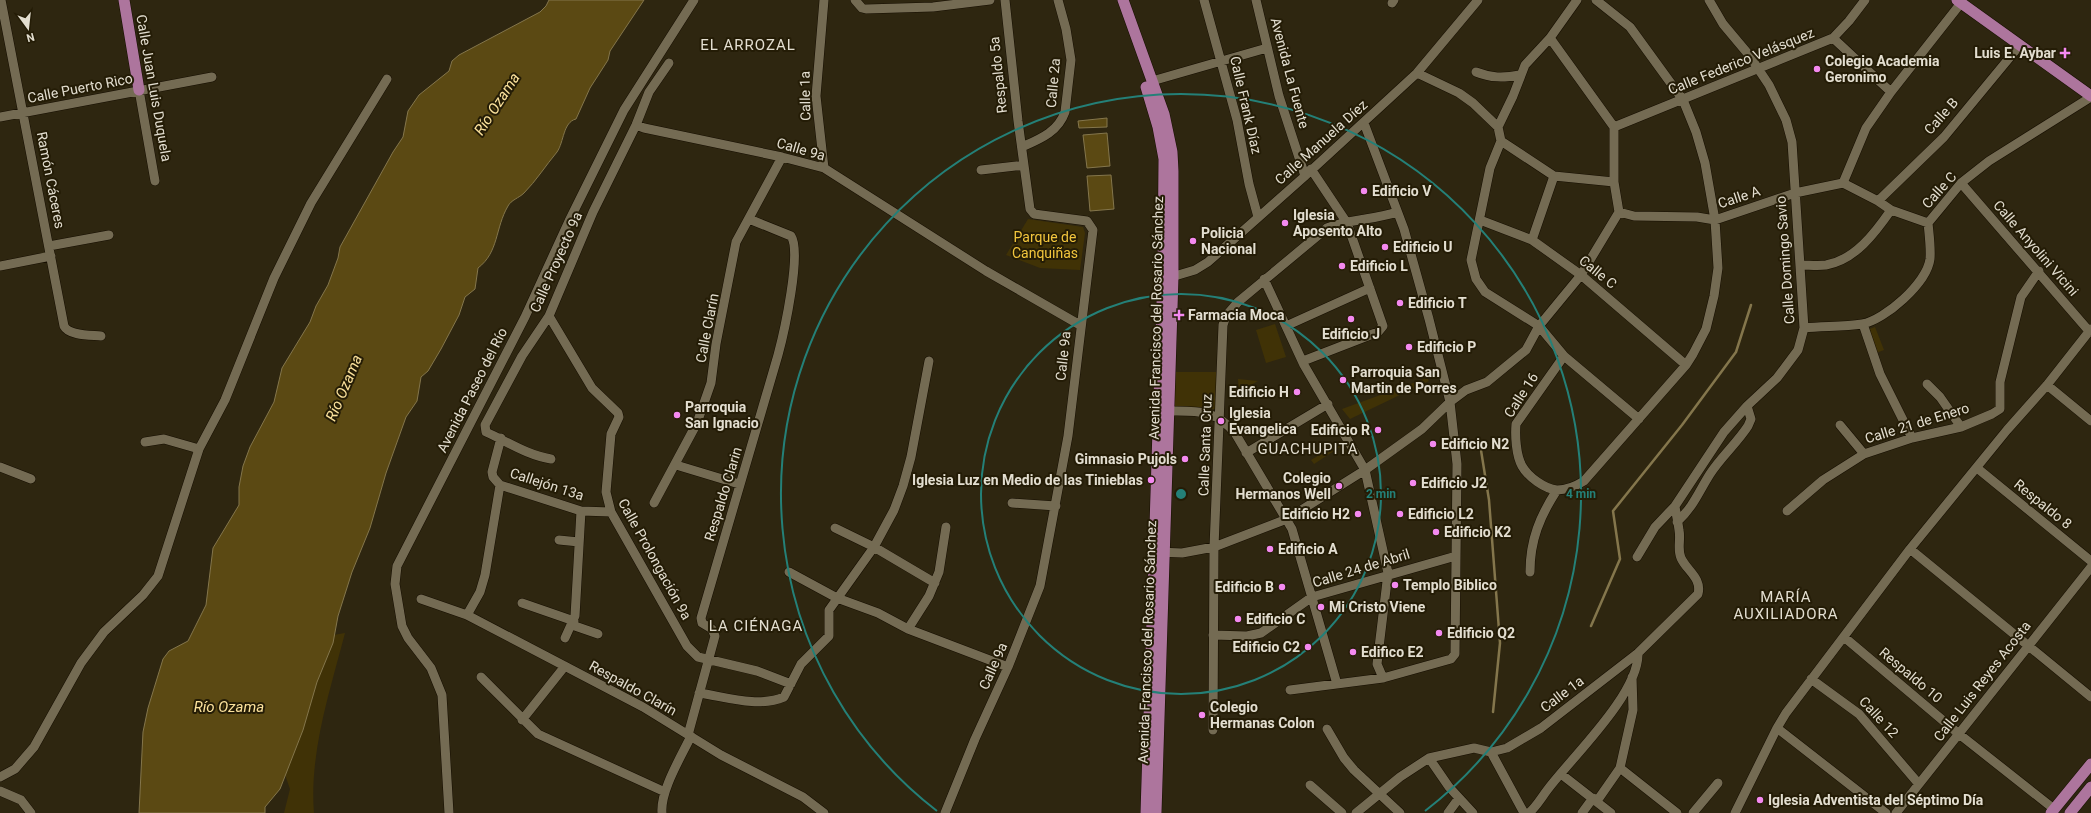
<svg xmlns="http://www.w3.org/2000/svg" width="2091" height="813" viewBox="0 0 2091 813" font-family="Roboto,sans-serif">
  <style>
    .green { fill: #403206 }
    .water { fill: #5b4913; stroke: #84764c }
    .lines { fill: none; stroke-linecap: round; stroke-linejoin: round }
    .stream { stroke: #84764c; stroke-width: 2.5 }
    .minor-casing { stroke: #160e00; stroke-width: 10 }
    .major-casing { stroke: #160e00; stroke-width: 12 }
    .minor { stroke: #746b53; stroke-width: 9 }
    .major { stroke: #ad759d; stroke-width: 11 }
    .ring { fill: none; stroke: #248078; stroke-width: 2 }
    .poi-dot { fill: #f489f0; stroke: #241c06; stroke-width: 1.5 }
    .labels { text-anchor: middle; stroke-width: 4; stroke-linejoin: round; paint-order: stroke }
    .poi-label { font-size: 14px; font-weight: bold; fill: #e3ded0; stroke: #241c06; text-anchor: start }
    .street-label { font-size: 14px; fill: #e3ded0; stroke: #241c06 }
    .park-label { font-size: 14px; fill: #f3c63d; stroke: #241c06 }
    .neighbourhood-label { font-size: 15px; letter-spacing: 1px; fill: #e3ded0; stroke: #241c06 }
    .water-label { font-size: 15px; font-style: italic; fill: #fce29c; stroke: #241c06 }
    .centre { fill: #248078; stroke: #241c06; stroke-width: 2 }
    .ring-label { font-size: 12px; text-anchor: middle; font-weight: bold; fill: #248078; stroke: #241c06; stroke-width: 4; stroke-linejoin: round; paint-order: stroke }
  </style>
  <rect width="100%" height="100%" fill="#2e2610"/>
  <path class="green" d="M1028,219l55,8 2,6 -5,37 -40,-2 -34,-13z
    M1275,324l11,33 -20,6 -10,-33z
    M1875,327l9,23 -8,3 -9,-23z
    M1173,372h45l-3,37 -45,-1z
    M1427,378l2,3 -79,38 -8,-10z
    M1238,379l20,2 -19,11z
    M1338,444l2,3 -26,17 -3,-4z
    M345,633c-15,58 -36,120 -31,180h-30l6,-24 -8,-23 40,-129z"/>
  <path class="water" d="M549,0h95l-34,51 -2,9 -18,28 -14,31c-13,3 -12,23 -19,33 -11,13 -21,29 -33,41 -5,5 -13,7 -16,13 -13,22 -9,46 -30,62l-3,21 -10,8 -6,18 -18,34 -13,22 -7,6 -4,24 -11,16 -20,56 -16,55 -18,44 -14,44 -5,27 -16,39 -14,48 -23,59 -15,18v6h-126l4,-81 5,-24 15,-49 6,-8 19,-10 18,-36 7,-57 26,-43v-18l4,-21 7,-19 24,-45 8,-34 28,-46 6,-16 12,-21 10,-27 2,-11 53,-95 10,-15 5,-26 11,-16 30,-24 3,-10 7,-6 81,-43 6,-6z
    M1107,118v9l-28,1 -1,-7z
    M1107,133l3,33 -23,2 -4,-33z
    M1111,175l3,34 -24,2 -3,-35z"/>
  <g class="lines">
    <path class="stream" d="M1480,444l9,56 11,143 -7,69
      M1591,626l29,-67 -7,-48 69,-86 54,-73 15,-47"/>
    <defs>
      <path id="minor" d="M1,0l63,326c5,10 27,9 37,10
        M824,0l-8,96 8,72
        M855,0l7,8 4,1 67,-2 57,-7
        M1204,0l33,120 12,64 9,33
        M1256,0l23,96 26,80
        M1577,0l-27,38 -25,27 -12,31 -15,31 3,14 -11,27 -19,92 5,19 9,13 54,34 25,30 75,63
        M1392,3l2,-3
        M1833,38l58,54
        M1476,72c15,6 27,6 44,3
        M1417,73l42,20 14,10 25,24
        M1152,81l115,-33
        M139,90l16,91
        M0,117l212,-40
        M636,125l8,3 138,29 42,11 162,103 94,54
        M1614,127l219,-89 16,-17 16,-21
        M1501,141l53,35 60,6
        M1022,147c18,-8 36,-15 43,-35l6,-52 -5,-31 -8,-29
        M981,170l43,-5
        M1843,183l23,-55 25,-36 70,-89
        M1843,183l35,18 13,9 37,13
        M1961,183l128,148
        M1878,201l66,-64 76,-92
        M1619,212l15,4 63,1 18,3 80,-27 48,-10
        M1480,220l52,20 49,35 105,90
        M1532,240l22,-64
        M49,246l60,-11
        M1801,265c8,0 17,1 25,0 29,-5 49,-32 65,-55
        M0,266l51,-10
        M1168,278l27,-8 13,-8 97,-86 112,-103 61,-73
        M1264,279l40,86 61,105 23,103 -11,91 6,14
        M549,316l43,72 26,25 1,4 -8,17 -5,58 5,20 76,134 11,11 59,14 34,13
        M1863,324l17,50 32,64
        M1286,326l84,-38
        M1804,328c19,-2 39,-1 58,-4 23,-4 65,-41 68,-65 1,-11 -1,-25 -2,-36l33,-40 28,-22 102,-64
        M1564,356l-48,68c-1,12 0,31 6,42 6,11 23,23 35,24 10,0 19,-4 27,-9l102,-116 7,-11 13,-25 8,-33 4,-28 -3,-48 -10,-57 -9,-31 -13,-32 -53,-73 -34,-27
        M1303,361l75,-29 5,-6 -36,-103 -36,-54
        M1927,384l13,13 21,30
        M2047,385l44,36
        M1169,411c28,0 46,-2 66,22l57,96 45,155
        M1840,425l24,29
        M501,438l-9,34 1,5 7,8 81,26 30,1
        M145,442l19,-3 35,10
        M1246,453l82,-49
        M551,459c-24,-4 -43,-17 -65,-27l-1,-7 37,-69 27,-40 44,-104 43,-87 13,-33 20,-29
        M676,465l63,19
        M0,467l31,12
        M1977,468l114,93
        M654,503l43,-80 14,-40 5,-39 20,-102 46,-85
        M1012,503l44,3
        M1787,511l36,-31 41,-26 48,-16 49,-11 31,-13 8,-5v-27l21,-85 18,-26
        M1677,522c17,-16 21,-29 33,-48 11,-17 27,-31 38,-48l3,-7 -4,-13
        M835,528l39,19 61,36
        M559,540l20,2
        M1910,549l181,148
        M1158,552l24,1 32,-6 73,-28 78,-49 57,-41 28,-27 16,-12 21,-8 39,-32 13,-24 42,-51 38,-63 -5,-30v-55l-64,-89
        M1637,557l18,-30 20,-21
        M789,572l48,26 41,15 30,16 100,38
        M1530,572c0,-32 10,-56 27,-82
        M421,599l46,16 176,92 78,48 82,42 21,16
        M522,603l52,18
        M467,615l13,-23 5,-17 15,-90
        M572,625l26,9
        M908,629l21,-33 10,-24 7,-45
        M1213,635l34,1 14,-3 51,-36 144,-41
        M1844,637l115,97 95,75
        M565,638l10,-22 6,-105
        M481,677l57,57 127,58
        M1811,679l48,35 59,69
        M1290,690l93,-12 68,-19 4,-5 2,-190 -7,-62 -21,-83 -25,-90 -40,-106
        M699,693c27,4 59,15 85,4l17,-33 28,-28v-26l45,-63 20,-37 9,-24 8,-29 18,-96
        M522,720l43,-54
        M1777,728l109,85
        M1327,729l17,29 10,12 46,43
        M1213,730l1,-183 9,-222 3,-9 12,-14 89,-74c22,-9 47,-8 70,-16
        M688,735l27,-99 -3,-7 -10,-6 -1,-5 77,-263c6,-22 24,-103 13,-119l-42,-17
        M1491,752l33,61
        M1429,758l20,29 24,26
        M1620,768l57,45
        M1561,774l50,39
        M0,777l15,-8 19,-22 47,-84 23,-31 39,-37 15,-19 41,-127 26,-49 49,-122 37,-75 76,-124
        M1310,785l32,28
        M0,791l21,9 10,13
        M1597,801l23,-33 13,-58 -1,-33
        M449,813l-7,-118 -11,-27 -23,-30 -6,-12 -7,-42 2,-18 128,-249 44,-96 55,-111 70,-110
        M662,813c-2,-22 19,-56 29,-77
        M945,813l30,-74 33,-72 32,-81 28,-150 25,-206 -6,-9 -53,-7 -4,-5 -12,-88 -13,-121
        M1356,813l44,-36 29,-19 45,-10 17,4 16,-4 34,-20 97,-75 60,-59c4,-16 -11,-23 -17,-36 -4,-9 0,-18 -2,-28 -1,-8 -3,-16 -4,-24l49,-74 23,-26 30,-28 21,-28 6,-22 -12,-186 -6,-22 -17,-35 -20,-30 -26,-31 -14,-24
        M1448,813l11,-15
        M1529,813c8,-7 12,-15 19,-24 24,-32 91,-95 90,-136
        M1582,813l11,-15
        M1693,813l25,-30
        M1735,813l42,-85 9,-15 124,-164 97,-119 40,-45 44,-56
        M1896,813l195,-246"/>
      <path id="major" d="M124,0l15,90
        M1123,0l41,114 8,38 1,19v106l-17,536
        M1957,0l134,96
        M1146,813l17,-543 1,-111 -6,-32 -12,-40
        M2051,813l40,-49
        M2070,813l21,-26"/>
    </defs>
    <use href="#minor" class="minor-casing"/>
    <use href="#major" class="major-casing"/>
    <use href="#minor" class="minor"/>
    <use href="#major" class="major"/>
  </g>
  <g class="ring">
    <circle cx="1181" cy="494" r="200"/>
    <path d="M937 811A400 400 0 1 1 1425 811"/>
  </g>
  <g class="poi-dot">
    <path d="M2063 47h4v4h4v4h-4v4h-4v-4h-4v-4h4z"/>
    <circle cx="1817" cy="69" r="4"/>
    <circle cx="1364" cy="191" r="4"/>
    <circle cx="1285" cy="223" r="4"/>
    <circle cx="1193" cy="241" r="4"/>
    <circle cx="1385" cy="247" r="4"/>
    <circle cx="1342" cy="266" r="4"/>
    <circle cx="1400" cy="303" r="4"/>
    <path d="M1177 309h4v4h4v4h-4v4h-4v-4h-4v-4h4z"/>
    <circle cx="1351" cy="319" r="4"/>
    <circle cx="1409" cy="347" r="4"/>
    <circle cx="1343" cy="380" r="4"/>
    <circle cx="1297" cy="392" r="4"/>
    <circle cx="677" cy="415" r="4"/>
    <circle cx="1221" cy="421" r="4"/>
    <circle cx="1378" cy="430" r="4"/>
    <circle cx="1433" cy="444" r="4"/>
    <circle cx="1185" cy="459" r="4"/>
    <circle cx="1151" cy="480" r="4"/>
    <circle cx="1413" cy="483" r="4"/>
    <circle cx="1339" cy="486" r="4"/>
    <circle cx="1358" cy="514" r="4"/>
    <circle cx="1400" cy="514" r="4"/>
    <circle cx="1436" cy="532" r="4"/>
    <circle cx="1270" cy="549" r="4"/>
    <circle cx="1395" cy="585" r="4"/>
    <circle cx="1282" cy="587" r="4"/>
    <circle cx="1321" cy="607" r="4"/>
    <circle cx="1238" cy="619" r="4"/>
    <circle cx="1439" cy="633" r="4"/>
    <circle cx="1308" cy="647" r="4"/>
    <circle cx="1353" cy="652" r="4"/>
    <circle cx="1202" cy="715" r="4"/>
    <circle cx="1760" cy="800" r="4"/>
  </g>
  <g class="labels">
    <g class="poi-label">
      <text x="2056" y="58" text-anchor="end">Luis E. Aybar</text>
      <text x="1825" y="66">Colegio Academia<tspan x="1825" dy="16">Geronimo</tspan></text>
      <text x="1372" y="196">Edificio V</text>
      <text x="1293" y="220">Iglesia<tspan x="1293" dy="16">Aposento Alto</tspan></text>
      <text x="1201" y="238">Policia<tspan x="1201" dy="16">Nacional</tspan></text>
      <text x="1393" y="252">Edificio U</text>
      <text x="1350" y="271">Edificio L</text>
      <text x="1408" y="308">Edificio T</text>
      <text x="1188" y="320">Farmacia Moca</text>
      <text x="1351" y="339" text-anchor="middle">Edificio J</text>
      <text x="1417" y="352">Edificio P</text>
      <text x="1351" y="377">Parroquia San<tspan x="1351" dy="16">Martin de Porres</tspan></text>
      <text x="1289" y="397" text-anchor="end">Edificio H</text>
      <text x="685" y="412">Parroquia<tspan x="685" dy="16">San Ignacio</tspan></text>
      <text x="1229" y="418">Iglesia<tspan x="1229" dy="16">Evangelica</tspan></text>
      <text x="1370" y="435" text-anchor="end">Edificio R</text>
      <text x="1441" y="449">Edificio N2</text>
      <text x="1177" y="464" text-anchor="end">Gimnasio Pujols</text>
      <text x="1331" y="483" text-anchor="end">Colegio<tspan x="1331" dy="16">Hermanos Well</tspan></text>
      <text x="1143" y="485" text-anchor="end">Iglesia Luz en Medio de las Tinieblas</text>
      <text x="1421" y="488">Edificio J2</text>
      <text x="1350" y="519" text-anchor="end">Edificio H2</text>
      <text x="1408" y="519">Edificio L2</text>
      <text x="1444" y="537">Edificio K2</text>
      <text x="1278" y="554">Edificio A</text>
      <text x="1403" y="590">Templo Biblico</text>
      <text x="1274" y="592" text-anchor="end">Edificio B</text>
      <text x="1329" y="612">Mi Cristo Viene</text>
      <text x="1246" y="624">Edificio C</text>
      <text x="1447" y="638">Edificio Q2</text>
      <text x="1300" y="652" text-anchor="end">Edificio C2</text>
      <text x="1361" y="657">Edifico E2</text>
      <text x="1210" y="712">Colegio<tspan x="1210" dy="16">Hermanas Colon</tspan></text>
      <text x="1768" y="805">Iglesia Adventista del Séptimo Día</text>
    </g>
    <g class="street-label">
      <text transform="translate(1741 61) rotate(-22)" y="5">Calle Federico Velásquez</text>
      <text transform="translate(1290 73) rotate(75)" y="5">Avenida La Fuente</text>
      <text transform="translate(998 75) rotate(-96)" y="5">Respaldo 5a</text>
      <text transform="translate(1053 83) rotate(-85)" y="5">Calle 2a</text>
      <text transform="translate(80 88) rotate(-11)" y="5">Calle Puerto Rico</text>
      <text transform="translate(154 88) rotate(80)" y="5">Calle Juan Luis Duquela</text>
      <text transform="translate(805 96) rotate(-91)" y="5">Calle 1a</text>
      <text transform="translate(1246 105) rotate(77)" y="5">Calle Frank Díaz</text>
      <text transform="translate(1941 116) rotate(-49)" y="5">Calle B</text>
      <text transform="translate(1321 142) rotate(-42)" y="5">Calle Manuela Díez</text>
      <text transform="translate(801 149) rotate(16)" y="5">Calle 9a</text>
      <text transform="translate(51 180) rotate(79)" y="5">Ramón Cáceres</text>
      <text transform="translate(1939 190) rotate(-48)" y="5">Calle C</text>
      <text transform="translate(1739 197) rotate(-18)" y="5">Calle A</text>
      <text transform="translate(2036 248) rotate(49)" y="5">Calle Anyolini Vicini</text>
      <text transform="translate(1785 260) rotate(-94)" y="5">Calle Domingo Savio</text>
      <text transform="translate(556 262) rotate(-66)" y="5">Calle Proyecto 9a</text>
      <text transform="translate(1598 272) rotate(39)" y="5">Calle C</text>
      <text transform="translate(1156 318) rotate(-89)" y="5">Avenida Francisco del Rosario Sánchez</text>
      <text transform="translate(707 328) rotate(-79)" y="5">Calle Clarín</text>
      <text transform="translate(1063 356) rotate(-84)" y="5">Calle 9a</text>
      <text transform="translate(472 390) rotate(-63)" y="5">Avenida Paseo del Río</text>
      <text transform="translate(1521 395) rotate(-57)" y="5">Calle 16</text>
      <text transform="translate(1917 423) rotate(-17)" y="5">Calle 21 de Enero</text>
      <text transform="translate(1205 445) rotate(-88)" y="5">Calle Santa Cruz</text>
      <text transform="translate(547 484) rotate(18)" y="5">Callejón 13a</text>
      <text transform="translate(723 494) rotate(-73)" y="5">Respaldo Clarin</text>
      <text transform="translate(2043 504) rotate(39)" y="5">Respaldo 8</text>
      <text transform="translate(655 559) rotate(61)" y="5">Calle Prolongación 9a</text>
      <text transform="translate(1361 568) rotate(-17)" y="5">Calle 24 de Abril</text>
      <text transform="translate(1147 642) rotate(-88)" y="5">Avenida Francisco del Rosario Sánchez</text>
      <text transform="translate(993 666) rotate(-66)" y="5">Calle 9a</text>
      <text transform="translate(1911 675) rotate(40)" y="5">Respaldo 10</text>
      <text transform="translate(1982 681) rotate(-52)" y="5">Calle Luis Reyes Acosta</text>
      <text transform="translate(633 688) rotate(29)" y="5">Respaldo Clarín</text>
      <text transform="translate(1562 694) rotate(-37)" y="5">Calle 1a</text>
      <text transform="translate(1879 717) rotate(47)" y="5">Calle 12</text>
    </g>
    <g class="park-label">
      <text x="1045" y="242">Parque de<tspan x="1045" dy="16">Canquiñas</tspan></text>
    </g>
    <g class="neighbourhood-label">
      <text x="748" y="50">EL ARROZAL</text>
      <text x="1308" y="454">GUACHUPITA</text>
      <text x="1786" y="602">MARÍA<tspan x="1786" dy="17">AUXILIADORA</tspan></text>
      <text x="756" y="631">LA CIÉNAGA</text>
    </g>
    <g class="water-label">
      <text transform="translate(497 104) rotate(-57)" y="5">Río Ozama</text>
      <text transform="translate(344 388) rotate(-67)" y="5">Río Ozama</text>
      <text x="229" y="712">Río Ozama</text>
    </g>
  </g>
  <circle cx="1181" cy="494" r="6" class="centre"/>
  <g class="ring-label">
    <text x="1381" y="498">2 min</text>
    <text x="1581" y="498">4 min</text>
  </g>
  <g transform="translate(28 28) rotate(165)" stroke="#241c06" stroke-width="3" paint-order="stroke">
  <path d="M0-3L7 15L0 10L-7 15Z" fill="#e3ded0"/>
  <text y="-6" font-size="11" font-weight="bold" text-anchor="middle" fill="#e3ded0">N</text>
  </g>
</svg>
